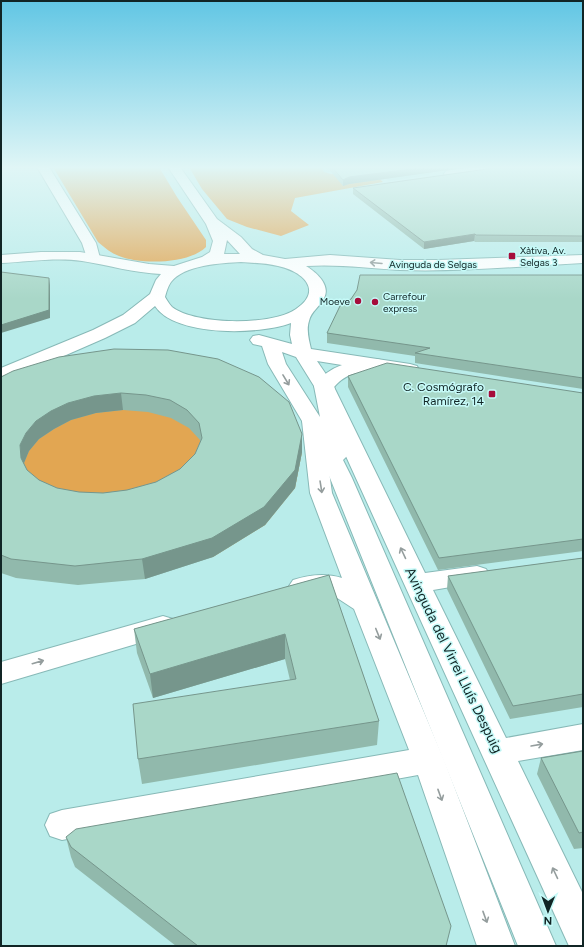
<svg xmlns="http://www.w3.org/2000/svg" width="584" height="947" viewBox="0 0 584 947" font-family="Figtree,sans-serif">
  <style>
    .built { fill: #a5e2df }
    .green { fill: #e2a652 }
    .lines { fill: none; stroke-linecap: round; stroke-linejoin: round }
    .street-casing { stroke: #87b9b7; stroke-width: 2 }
    .secondary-casing { stroke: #87b9b7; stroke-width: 2 }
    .street { fill: #fff; fill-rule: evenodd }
    .secondary { fill: #fff; fill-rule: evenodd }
    .wall { fill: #91b9ac; fill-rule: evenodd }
    .shaded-wall { fill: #76968c }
    .building { fill: #a9d7c8; stroke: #76968c; fill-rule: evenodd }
    .oneway { stroke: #949d9d }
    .poi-dot { fill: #a60c3b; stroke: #c6faf8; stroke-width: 1.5 }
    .labels { text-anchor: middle; stroke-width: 3; stroke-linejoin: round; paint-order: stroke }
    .far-poi-label { font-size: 10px; fill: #112525; stroke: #c6faf8; text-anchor: start }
    .far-street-label { font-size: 10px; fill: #112525; stroke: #c6faf8 }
    .poi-label { font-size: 12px; fill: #112525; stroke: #c6faf8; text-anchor: end }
    .near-street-label { font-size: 14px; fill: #112525; stroke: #c6faf8 }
  </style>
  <rect width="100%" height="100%" fill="#b9ecea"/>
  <path class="built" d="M318,167h105l7,6 -1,2 -40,6 -14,-11 -53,3z"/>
  <path class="green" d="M53,167h106l18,30 29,43v7c-17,17 -65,18 -87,9 -8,-3 -14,-8 -21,-14z
    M189,167h132l3,5 7,2 40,-3 12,11 -88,16 -4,13 18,14 -28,11 -34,-9 -20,-8 -25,-30z
    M1,396l288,23 13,33 -7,36 -30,37 -52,32 -197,21z"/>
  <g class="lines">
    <defs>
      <path id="street" d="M37,167h12l47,76 4,15 -2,3 -5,1 -5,-1 -6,-18z
        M477,167h30l-2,3 -4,1 -51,7 -4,-1 -2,-3 2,-3 4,-1z
        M377,359l7,2 2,4 -2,4c-21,5 -34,0 -50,18l91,186 52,-7 9,3 4,6 -4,6 -53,9 73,148 77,-14v26l-65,11 65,133v52h-14l-255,-560c16,-22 38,-25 63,-27z
        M312,415l7,2 3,4 10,72 112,267 71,186h-38l-59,-171 -356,65 -12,-4 -5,-11 5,-11 12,-4 347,-60 -55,-141 -26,-17h-13l-13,3 -9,-3 -4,-6 4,-6c17,-5 32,-7 49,-2l-32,-85 -8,-72 3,-4z
        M163,616l10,3 3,7 -3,7 -172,51v-22z"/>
      <path id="secondary" d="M168,167h12l37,52 24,18 11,12 11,6 22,4 45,-4 70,5h38l145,-5v8c-61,3 -122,9 -183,7 -32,-2 -62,-6 -94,-4 10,6 25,19 18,32 -4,9 -13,13 -15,23 -3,9 0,19 2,28l99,15 7,2 2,4 -2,4 -7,2 -93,-15 17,25 14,69 -5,5 9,18 204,468h-38l-188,-468 -28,-57 -34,-57 -6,-18 -9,-2 -3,-4 3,-4 6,-1 33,9 -2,-9 1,-12c-31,12 -116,14 -136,-17l-20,17 -30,15 -71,31 -33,11v-12l92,-38 30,-15 27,-21 6,-14 5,-6c-27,-1 -53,-9 -79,-13 -26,-4 -55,1 -81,2v-8l40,-3h39l69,12 25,2 28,-9 8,-5 3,-11 -7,-17zM227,240l13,14h-16zM241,262c12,1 25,1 37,4 24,5 46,24 18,43 -24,17 -101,16 -124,-2 -3,-3 -5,-7 -7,-10 1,-4 3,-11 6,-15 13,-17 50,-19 70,-20zM282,352l14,5 18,29 6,31 -34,-53z"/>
    </defs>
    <use href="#street" class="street-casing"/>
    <use href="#secondary" class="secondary-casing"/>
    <use href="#street" class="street"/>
    <use href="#secondary" class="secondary"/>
  </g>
  <path class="wall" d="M327,167h142l-120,17 -6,2z
    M583,167v75h-108l-1,-1 -50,8 -71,-55v-6z
    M583,275v114l-168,-26v-7l-88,-13v-10z
    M168,350l134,84v18l-7,36 -30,37 -52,32 -68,22 -67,6 -62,-7 -15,-5v-196zM123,410l25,2 23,6 18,10 11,12v2l-5,12 -15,15 -24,13 -29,8 -24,3 -24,-1 -22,-4 -18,-8 -12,-10 -3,-7 5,-12 10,-12 15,-10 17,-9 25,-7z
    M348,376l235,17v158l-145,19 -90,-183z
    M583,558v149l-73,12 -63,-130 1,-13z
    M329,575l50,146 -2,24 -235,39 -4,-25 152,-79 -5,-21 -132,39 -16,-45 -3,-24z
    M583,751v97l-9,1 -37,-75 4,-16z
    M66,837l381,109h-271l-101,-79 -4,-10z"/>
  <path class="shaded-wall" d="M427,167h42l-120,17 -6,2v-6l6,-3z
    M475,234l-1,7 -50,8v-7z
    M49,278l1,7v33l-49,15v-8z
    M121,393l2,17 -27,3 -25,7 -17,9 -15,10 -10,12 -5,12 1,13 -4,-18 -1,-13 6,-12 10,-12 15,-10 17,-8 26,-7z
    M302,434v18l-7,36 -30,37 -52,32 -68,22 -3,-20z
    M285,634v25l-132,39 -3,-24z"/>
  <path class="building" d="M332,167h95l-78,10 -6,3z
    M501,167h82v69l-107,-1 -1,-1 -51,8 -71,-54z
    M1,272l48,6v32l-48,15z
    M360,275h223v103l-168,-25 15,-5 -103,-15 13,-27 11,-7 6,-9z
    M114,349l54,1 50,9 41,18 30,25 13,32 -7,36 -31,37 -52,31 -70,21 -67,7 -64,-7 -10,-4v-178l12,-6 46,-14zM121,393l25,2 24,5 17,10 12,13 3,15 -7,16 -15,15 -24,13 -29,8 -24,3 -24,-1 -22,-4 -18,-8 -12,-10 -6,-12 -1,-13 6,-12 10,-12 15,-10 17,-8 26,-7z
    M387,363l196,30v146l-144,19 -91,-182z
    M583,558v136l-70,12 -65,-130z
    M329,575l50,146 -241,38 -5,-55 163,-25 -11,-45 -135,40 -16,-45z
    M583,751v81l-4,1 -38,-75z
    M397,773l54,153 -5,20h-248l-127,-99 -5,-10 10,-8z"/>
  <defs><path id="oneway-shaft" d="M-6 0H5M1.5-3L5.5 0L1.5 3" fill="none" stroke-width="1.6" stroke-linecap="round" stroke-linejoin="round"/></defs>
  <g class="oneway">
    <use href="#oneway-shaft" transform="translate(376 263) rotate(-175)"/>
    <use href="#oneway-shaft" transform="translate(286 380) rotate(59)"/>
    <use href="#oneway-shaft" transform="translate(321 487) rotate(81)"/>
    <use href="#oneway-shaft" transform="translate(403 553) rotate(-115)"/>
    <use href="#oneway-shaft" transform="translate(378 634) rotate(68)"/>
    <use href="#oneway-shaft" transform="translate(38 662) rotate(-16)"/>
    <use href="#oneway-shaft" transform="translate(537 745) rotate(-10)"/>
    <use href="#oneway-shaft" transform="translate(440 795) rotate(70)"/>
    <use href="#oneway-shaft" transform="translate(555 873) rotate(-115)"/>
    <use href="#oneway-shaft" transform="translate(485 917) rotate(70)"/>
  </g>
  <linearGradient id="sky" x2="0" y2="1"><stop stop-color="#61c6e4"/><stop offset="0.56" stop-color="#e0f6f6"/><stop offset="1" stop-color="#e0f6f6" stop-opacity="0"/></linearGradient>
  <rect width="584" height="299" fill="url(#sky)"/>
  <g class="poi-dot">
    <rect x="508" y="252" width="8" height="8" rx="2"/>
    <circle cx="358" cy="301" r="4"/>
    <circle cx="375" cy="302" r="4"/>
    <rect x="488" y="390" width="8" height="8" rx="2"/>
  </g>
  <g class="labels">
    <g class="far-poi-label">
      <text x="520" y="254">Xàtiva, Av.<tspan x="520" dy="12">Selgas 3</tspan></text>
      <text x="383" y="300">Carrefour<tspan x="383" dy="12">express</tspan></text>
      <text x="350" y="305" text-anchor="end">Moeve</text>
    </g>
    <g class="far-street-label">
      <text x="433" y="268">Avinguda de Selgas</text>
    </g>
    <g class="poi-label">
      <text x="484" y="391">C. Cosmógrafo<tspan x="484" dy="14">Ramírez, 14</tspan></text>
    </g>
    <g class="near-street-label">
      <text transform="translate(454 660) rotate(64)" y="5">Avinguda del Virrei Lluís Despuig</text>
    </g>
  </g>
  <rect width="584" height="947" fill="none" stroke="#112525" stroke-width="4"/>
  <g transform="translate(548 911) rotate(181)" stroke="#c6faf8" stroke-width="3" paint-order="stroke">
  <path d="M0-3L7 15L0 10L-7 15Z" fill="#112525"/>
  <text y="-6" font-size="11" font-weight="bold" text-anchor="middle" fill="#112525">N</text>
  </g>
</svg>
